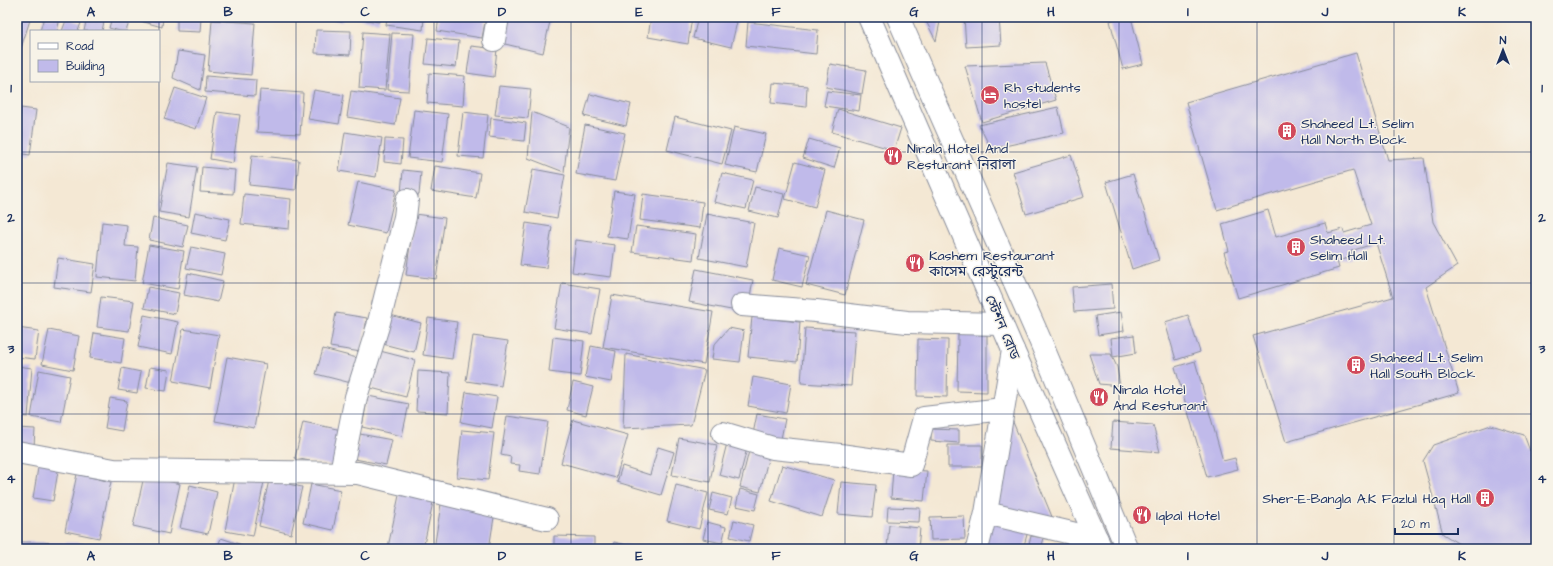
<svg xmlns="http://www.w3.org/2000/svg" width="1553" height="566" viewBox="0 0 1553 566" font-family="'Architects Daughter','Noto Sans Bengali',sans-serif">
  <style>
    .building { fill: #c0baea }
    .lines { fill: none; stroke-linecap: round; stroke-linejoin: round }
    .street-casing { stroke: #888c99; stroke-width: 24 }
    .primary-casing { stroke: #888c99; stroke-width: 24 }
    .street { stroke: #fff; stroke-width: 22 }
    .primary { stroke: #fff; stroke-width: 22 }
    .grid { fill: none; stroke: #1b2f5e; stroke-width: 1; stroke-opacity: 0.55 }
    .labels { text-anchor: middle; stroke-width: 3; stroke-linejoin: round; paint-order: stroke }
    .poi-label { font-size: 14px; fill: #1b2f5e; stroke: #f7f3e8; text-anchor: start }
    .street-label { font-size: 14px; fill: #1b2f5e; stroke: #f7f3e8 }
    .neatline { fill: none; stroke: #1b2f5e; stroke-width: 1.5 }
    .grid-label { font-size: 13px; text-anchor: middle; font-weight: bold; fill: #1b2f5e }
  </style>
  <rect width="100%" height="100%" fill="#f7f3e8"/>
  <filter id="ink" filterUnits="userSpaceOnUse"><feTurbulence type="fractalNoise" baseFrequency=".025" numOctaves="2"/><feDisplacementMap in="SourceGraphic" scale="8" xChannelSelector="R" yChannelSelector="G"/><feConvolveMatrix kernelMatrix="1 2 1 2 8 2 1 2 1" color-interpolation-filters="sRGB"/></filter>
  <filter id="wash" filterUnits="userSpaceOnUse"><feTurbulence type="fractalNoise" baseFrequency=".012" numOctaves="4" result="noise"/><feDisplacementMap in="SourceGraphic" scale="16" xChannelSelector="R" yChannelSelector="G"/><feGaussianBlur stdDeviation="0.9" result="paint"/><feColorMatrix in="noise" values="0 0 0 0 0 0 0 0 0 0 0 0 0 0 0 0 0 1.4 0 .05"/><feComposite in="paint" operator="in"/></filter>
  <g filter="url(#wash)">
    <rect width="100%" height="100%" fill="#f4e8d4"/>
    <g id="blocks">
      <path class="building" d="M17,17h14l-10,31 -4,-2z
        M44,17l16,1 -3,13h-17z
        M87,17h18l-3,14h-18z
        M112,17h19l-5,14h-6l-11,-3z
        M138,17h25l-1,10 -25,-7z
        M177,17h24l-1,15 -23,-1z
        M321,17h22l-1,5z
        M349,17h30v5z
        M387,17h37l-1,13 -37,-5z
        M439,17h47l-4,21 -45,-7z
        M494,17h57l-8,36 -55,-13z
        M651,17h41l-4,27 -40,-7z
        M698,17h19l20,5 -6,25 -38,-9z
        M924,17h17l-5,24z
        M964,17h35l2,28 -35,2z
        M1123,17h8l12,47 -20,5 -13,-48z
        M67,18l14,5 -3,8h-16z
        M212,20l43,3 -4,52 -43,-4z
        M748,22l70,8 -2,24 -70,-8z
        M316,30l35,1 -1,24 -35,-2z
        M363,32l27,2 -5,56 -26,-2z
        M392,33l22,1 -5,57 -22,-1z
        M428,38l31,3 -3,26 -31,-3z
        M471,46l26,3 -3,28 -27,-4z
        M178,51l27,4 -5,35 -27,-12z
        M1356,53l32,107 36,-2 9,64 24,44 -31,21 33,106 -173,49 -33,-106 140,-39 -17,-54 -25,8 1,6 -15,4 2,7 -101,30 -14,-46 5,-1 -7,-27 46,-14 8,27 49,-14 3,10 15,-4 1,4 27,-8 -18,-55 -136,40 -31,-108z
        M1045,63l11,37 -74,22 -17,-56z
        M830,64l36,6 -4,24 -36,-7z
        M429,73l36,3 -2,30 -36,-3z
        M206,76l50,4 -1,16 -50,-4z
        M773,83l34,3 -1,21 -35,-4z
        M499,86l32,3 -3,29 -33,-3z
        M175,88l31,10 -10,31 -32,-10z
        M260,90l43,3 -3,41 -43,-2z
        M314,90l30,5 -5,29 -31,-5z
        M351,91l49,7 -5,27 -48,-8z
        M827,91l34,4 -2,16 -35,-5z
        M590,94l41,10 -5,22 -42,-10z
        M1058,107l6,26 -73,16 -12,-24z
        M21,108l15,2 -6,45 -13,-2v-17z
        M838,109l63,19 -7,22 -62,-18z
        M414,110l34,4 -6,48 -34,-4z
        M217,112l23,3 -7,48 -23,-4z
        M463,112l25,3 -5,43 -25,-2z
        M532,112l37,15 -5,45 -36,-14z
        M675,117l56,14 -9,33 -55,-14z
        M491,118l35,5 -2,18 -35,-4z
        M585,125l40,8 -10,48 -39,-7z
        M734,127l32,7 -9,38 -32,-7z
        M345,132l37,6 -6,39 -37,-6z
        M385,139l18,1 -2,24 -17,-2z
        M809,139l31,9 -6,20 -31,-10z
        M252,155l47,5 -3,30 -47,-5z
        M1071,155l13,42 -58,17 -13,-42z
        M795,162l30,8 -10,37 -30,-8z
        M168,163l29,4 -8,50 -30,-5z
        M435,166l45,7 -4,25 -45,-7z
        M202,167l33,3 -2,24 -33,-2z
        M533,169l32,6 -8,43 -32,-6z
        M403,170l18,2 -2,23 -18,-1z
        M722,173l31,7 -7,29 -32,-7z
        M1133,174l26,86 -27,9 -26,-87z
        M358,182l38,8 -10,43 -38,-8z
        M755,187l29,7 -6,24 -29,-7z
        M614,191l21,3 -7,45 -21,-3z
        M244,194l47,5 -2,30 -48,-5z
        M643,194l60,8 -3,26 -60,-8z
        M826,210l38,10 -19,75 -39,-10z
        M195,212l35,7 -5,21 -34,-7z
        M414,214l31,4 -9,61 -30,-4z
        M707,214l47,9 -8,44 -47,-9z
        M153,218l35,7 -5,22 -34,-7z
        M102,222l25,3 -2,21 13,1 -3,34 -38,-4z
        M526,223l26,4 -6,41 -26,-3z
        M636,226l60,8 -3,26 -61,-8z
        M576,240l39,5 -4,32 -39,-5z
        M149,245l35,6 -6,38 -36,-6z
        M191,247l34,7 -4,21 -35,-7z
        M779,248l31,7 -8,32 -30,-7z
        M58,258l37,6 -4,28 -37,-5z
        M696,269l57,11 -6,33 -58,-11z
        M188,273l35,8 -5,21 -34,-7z
        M562,283l38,6 -8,45 -38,-6z
        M1111,284l2,25 -39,3 -2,-25z
        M148,287l31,6 -4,21 -31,-6z
        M612,295l101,17 -9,52 -101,-17z
        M101,297l33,4 -5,30 -32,-4z
        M1121,312l3,19 -26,4 -3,-19z
        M336,313l31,5 -6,34 -31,-5z
        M144,315l34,7 -6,32 -34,-7z
        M390,315l31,8 -7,29 -31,-8z
        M1188,315l12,37 -24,8 -11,-38z
        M752,317l48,5 -3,40 -49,-5z
        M428,318l29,4 -5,37 -29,-4z
        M17,328l22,3 -4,28 -18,-2z
        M729,328l15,3 -4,31 -28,-3 2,-14z
        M805,328l50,3 -4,55 -50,-3z
        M183,329l36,6 -9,53 -37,-7z
        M49,330l30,6 -6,34 -31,-6z
        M94,333l31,5 -4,25 -31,-5z
        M958,334l29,1v57l-30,-1z
        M1134,335l2,18 -23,4 -2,-19z
        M473,336l35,5 -7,45 -35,-5z
        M553,337l31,4 -4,35 -31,-4z
        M918,339l30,1 -1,57 -30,-1z
        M591,346l25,5 -5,31 -26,-5z
        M323,349l38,10 -6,25 -39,-10z
        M380,351l35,9 -9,37 -35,-9z
        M626,354l79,16 -14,55 -68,3z
        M1089,354h22l6,13 3,19 -21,-2z
        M227,357l39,7 -12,64 -39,-7z
        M1195,361l28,100 12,-3 3,11 -31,8 -32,-110z
        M17,366l15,2 -4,49 -11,-1z
        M150,367l19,3 -3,21 -20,-3z
        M122,368l19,4 -4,21 -19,-3z
        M39,370l31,6 -9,46 -30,-5z
        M418,371l32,2 -2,40 -32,-2z
        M753,377l38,7 -5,29 -38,-7z
        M573,382l20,5 -7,28 -19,-5z
        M466,392l31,5 -5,31 -31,-6z
        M368,396l41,8 -7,32 -40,-9z
        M110,398l17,3 -5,30 -17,-3z
        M1006,405l49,119 -63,-18z
        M757,414l28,5 -5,25 -28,-5z
        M507,416l41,6 -8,52 -21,-3 1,-6 -10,-1 1,-7 -10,-2z
        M573,420l55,15 -12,43 -55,-15z
        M303,422l39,8 -8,36 -39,-8z
        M1113,422l40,3 7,27 -49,-4z
        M1491,425l33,10 6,16 6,-3v101h-69l-24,-15 -20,-73 10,-16z
        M17,428l18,1 -1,18 -17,-2z
        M931,429l28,1v13l-28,-2z
        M462,430l32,3 -6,47 -31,-3z
        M360,434l32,6 -6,25 -31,-6z
        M679,438l38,7 -7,37 -38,-7z
        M728,439l20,5 -9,36 -20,-5z
        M948,445h34v22h-34z
        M658,447l16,5 -13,43 -44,-13 5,-16 28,9z
        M41,450l20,3 -8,48 -20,-3z
        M749,451l20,4 -9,37 -20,-5z
        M238,462l29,5 -14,69 -28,-5z
        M782,465l52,15 -12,37 -51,-16z
        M893,469l34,2 -3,30 -33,-3z
        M77,474l34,8 -12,56 -34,-7z
        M144,476l36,8 -11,50 -36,-8z
        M269,480l33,7 -11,47 -32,-8z
        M841,482l35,3 -4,32 -34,-3z
        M311,484l30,6 -8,40 -30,-7z
        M190,485l27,7 -9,42 -28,-6z
        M676,485l32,8 -9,36 -32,-8z
        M401,486l34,7 -12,56h-27l-8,-2z
        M740,489l19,5 -4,16 -19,-4z
        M713,493l19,5 -4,16 -19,-4z
        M441,504l54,7 -6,38h-55z
        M888,507l32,1 -1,14 -32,-1z
        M964,516l1,23 -34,1 -1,-23z
        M981,518l47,13 -5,18h-50z
        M734,520l19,5 -4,16 -19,-4z
        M707,522l19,5 -4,16 -19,-4z
        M889,525l31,3 -2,21h-31z
        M554,536l40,1v12h-40z
        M1031,536l13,2 -3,11h-13z
        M221,538l21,7 -2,4h-23z
        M19,542l64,1v6h-64z
        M614,542l25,6v1h-27z
        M701,543l21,5v1h-22z"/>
    </g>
  </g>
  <g filter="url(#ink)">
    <use href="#blocks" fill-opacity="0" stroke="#888c99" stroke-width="1"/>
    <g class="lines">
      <defs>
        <path id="street" d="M494,40l4,-23
          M742,305l74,6 91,11 95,2
          M723,433l50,15 67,7 71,10 13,-47 79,-9
          M17,452l97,18 244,3 189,46
          M341,472l15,-75 22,-71 27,-109 2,-17
          M986,513l111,26
          M977,549l9,-36 27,-163"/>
        <path id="primary" d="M869,17l144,333 88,199
          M898,17l142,323 87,209"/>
      </defs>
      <use href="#street" class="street-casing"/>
      <use href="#primary" class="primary-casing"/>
      <use href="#street" class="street"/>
      <use href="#primary" class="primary"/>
    </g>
  </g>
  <path class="grid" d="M159,17v532M296,17v532M434,17v532M571,17v532M708,17v532M845,17v532M982,17v532M1119,17v532M1257,17v532M1394,17v532M17,152h1519M17,283h1519M17,414h1519"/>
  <defs>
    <symbol id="hotel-disc" viewBox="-11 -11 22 22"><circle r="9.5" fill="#d1495b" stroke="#f7f3e8"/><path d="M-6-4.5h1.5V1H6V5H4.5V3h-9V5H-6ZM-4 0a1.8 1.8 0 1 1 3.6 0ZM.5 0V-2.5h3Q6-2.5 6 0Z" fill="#fff"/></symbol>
    <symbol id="building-disc" viewBox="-11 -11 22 22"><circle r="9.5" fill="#d1495b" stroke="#f7f3e8"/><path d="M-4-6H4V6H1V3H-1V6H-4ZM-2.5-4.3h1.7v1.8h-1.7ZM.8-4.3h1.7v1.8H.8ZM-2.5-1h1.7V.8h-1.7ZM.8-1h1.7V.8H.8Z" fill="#fff"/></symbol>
    <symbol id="restaurant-disc" viewBox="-11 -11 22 22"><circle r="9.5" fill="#d1495b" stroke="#f7f3e8"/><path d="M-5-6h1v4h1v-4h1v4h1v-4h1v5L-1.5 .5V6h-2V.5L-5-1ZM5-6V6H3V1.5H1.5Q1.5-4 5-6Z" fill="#fff"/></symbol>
  </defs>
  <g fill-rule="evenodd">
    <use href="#hotel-disc" x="979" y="84" width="22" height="22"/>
    <use href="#building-disc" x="1276" y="120" width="22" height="22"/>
    <use href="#restaurant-disc" x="882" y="145" width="22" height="22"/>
    <use href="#building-disc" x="1285" y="236" width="22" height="22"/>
    <use href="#restaurant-disc" x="904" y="252" width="22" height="22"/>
    <use href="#building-disc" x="1345" y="354" width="22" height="22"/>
    <use href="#restaurant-disc" x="1088" y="386" width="22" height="22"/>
    <use href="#building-disc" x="1474" y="487" width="22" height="22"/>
    <use href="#restaurant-disc" x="1131" y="504" width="22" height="22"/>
  </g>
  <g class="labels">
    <g class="poi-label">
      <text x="1004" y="92">Rh students<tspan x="1004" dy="16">hostel</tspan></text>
      <text x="1301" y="128">Shaheed Lt. Selim<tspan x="1301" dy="16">Hall North Block</tspan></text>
      <text x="907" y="153">Nirala Hotel And<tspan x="907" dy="16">Resturant নিরালা</tspan></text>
      <text x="1310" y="244">Shaheed Lt.<tspan x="1310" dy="16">Selim Hall</tspan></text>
      <text x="929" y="260">Kashem Restaurant<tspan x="929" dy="16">কাসেম রেস্টুরেন্ট</tspan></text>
      <text x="1370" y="362">Shaheed Lt. Selim<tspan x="1370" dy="16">Hall South Block</tspan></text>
      <text x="1113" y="394">Nirala Hotel<tspan x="1113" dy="16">And Resturant</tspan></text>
      <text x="1471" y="503" text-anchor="end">Sher-E-Bangla A.K Fazlul Haq Hall</text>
      <text x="1156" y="520">Iqbal Hotel</text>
    </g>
    <g class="street-label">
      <text transform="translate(1003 327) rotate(67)" y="5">স্টেশন রোড</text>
    </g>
  </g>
  <rect width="1553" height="566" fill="none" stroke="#f7f3e8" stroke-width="44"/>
  <rect x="30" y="30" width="130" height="52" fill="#f7f3e8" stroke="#9fa5b1"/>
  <rect x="38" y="43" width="20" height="6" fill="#ffffff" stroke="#9fa5b1"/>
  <text x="66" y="50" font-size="12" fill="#1b2f5e">Road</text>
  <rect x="38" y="60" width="20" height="12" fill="#c0baea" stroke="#9fa5b1"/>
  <text x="66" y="70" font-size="12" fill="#1b2f5e">Building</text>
  <g transform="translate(1503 50)" stroke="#f7f3e8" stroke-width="3" paint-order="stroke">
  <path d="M0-3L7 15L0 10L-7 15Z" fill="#1b2f5e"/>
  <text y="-6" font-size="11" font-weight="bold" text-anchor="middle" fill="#1b2f5e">N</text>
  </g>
  <path d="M1395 528v6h63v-6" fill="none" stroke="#1b2f5e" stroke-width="2"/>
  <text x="1401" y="528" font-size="12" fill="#1b2f5e" stroke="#f7f3e8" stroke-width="3" paint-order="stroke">20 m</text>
  <rect x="22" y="22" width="1509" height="522" class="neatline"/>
  <g class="grid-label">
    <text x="91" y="16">A</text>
    <text x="228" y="16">B</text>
    <text x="365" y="16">C</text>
    <text x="502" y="16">D</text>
    <text x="639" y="16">E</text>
    <text x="776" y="16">F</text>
    <text x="914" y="16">G</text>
    <text x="1051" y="16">H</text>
    <text x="1188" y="16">I</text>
    <text x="1325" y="16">J</text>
    <text x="1462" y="16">K</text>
    <text x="11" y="92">1</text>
    <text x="1542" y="92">1</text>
    <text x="11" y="222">2</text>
    <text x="1542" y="222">2</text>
    <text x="11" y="353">3</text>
    <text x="1542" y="353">3</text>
    <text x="11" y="483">4</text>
    <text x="1542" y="483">4</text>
    <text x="91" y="560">A</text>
    <text x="228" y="560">B</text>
    <text x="365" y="560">C</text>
    <text x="502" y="560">D</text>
    <text x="639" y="560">E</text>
    <text x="776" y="560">F</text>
    <text x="914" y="560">G</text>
    <text x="1051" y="560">H</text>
    <text x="1188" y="560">I</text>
    <text x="1325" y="560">J</text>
    <text x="1462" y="560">K</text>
  </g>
</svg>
